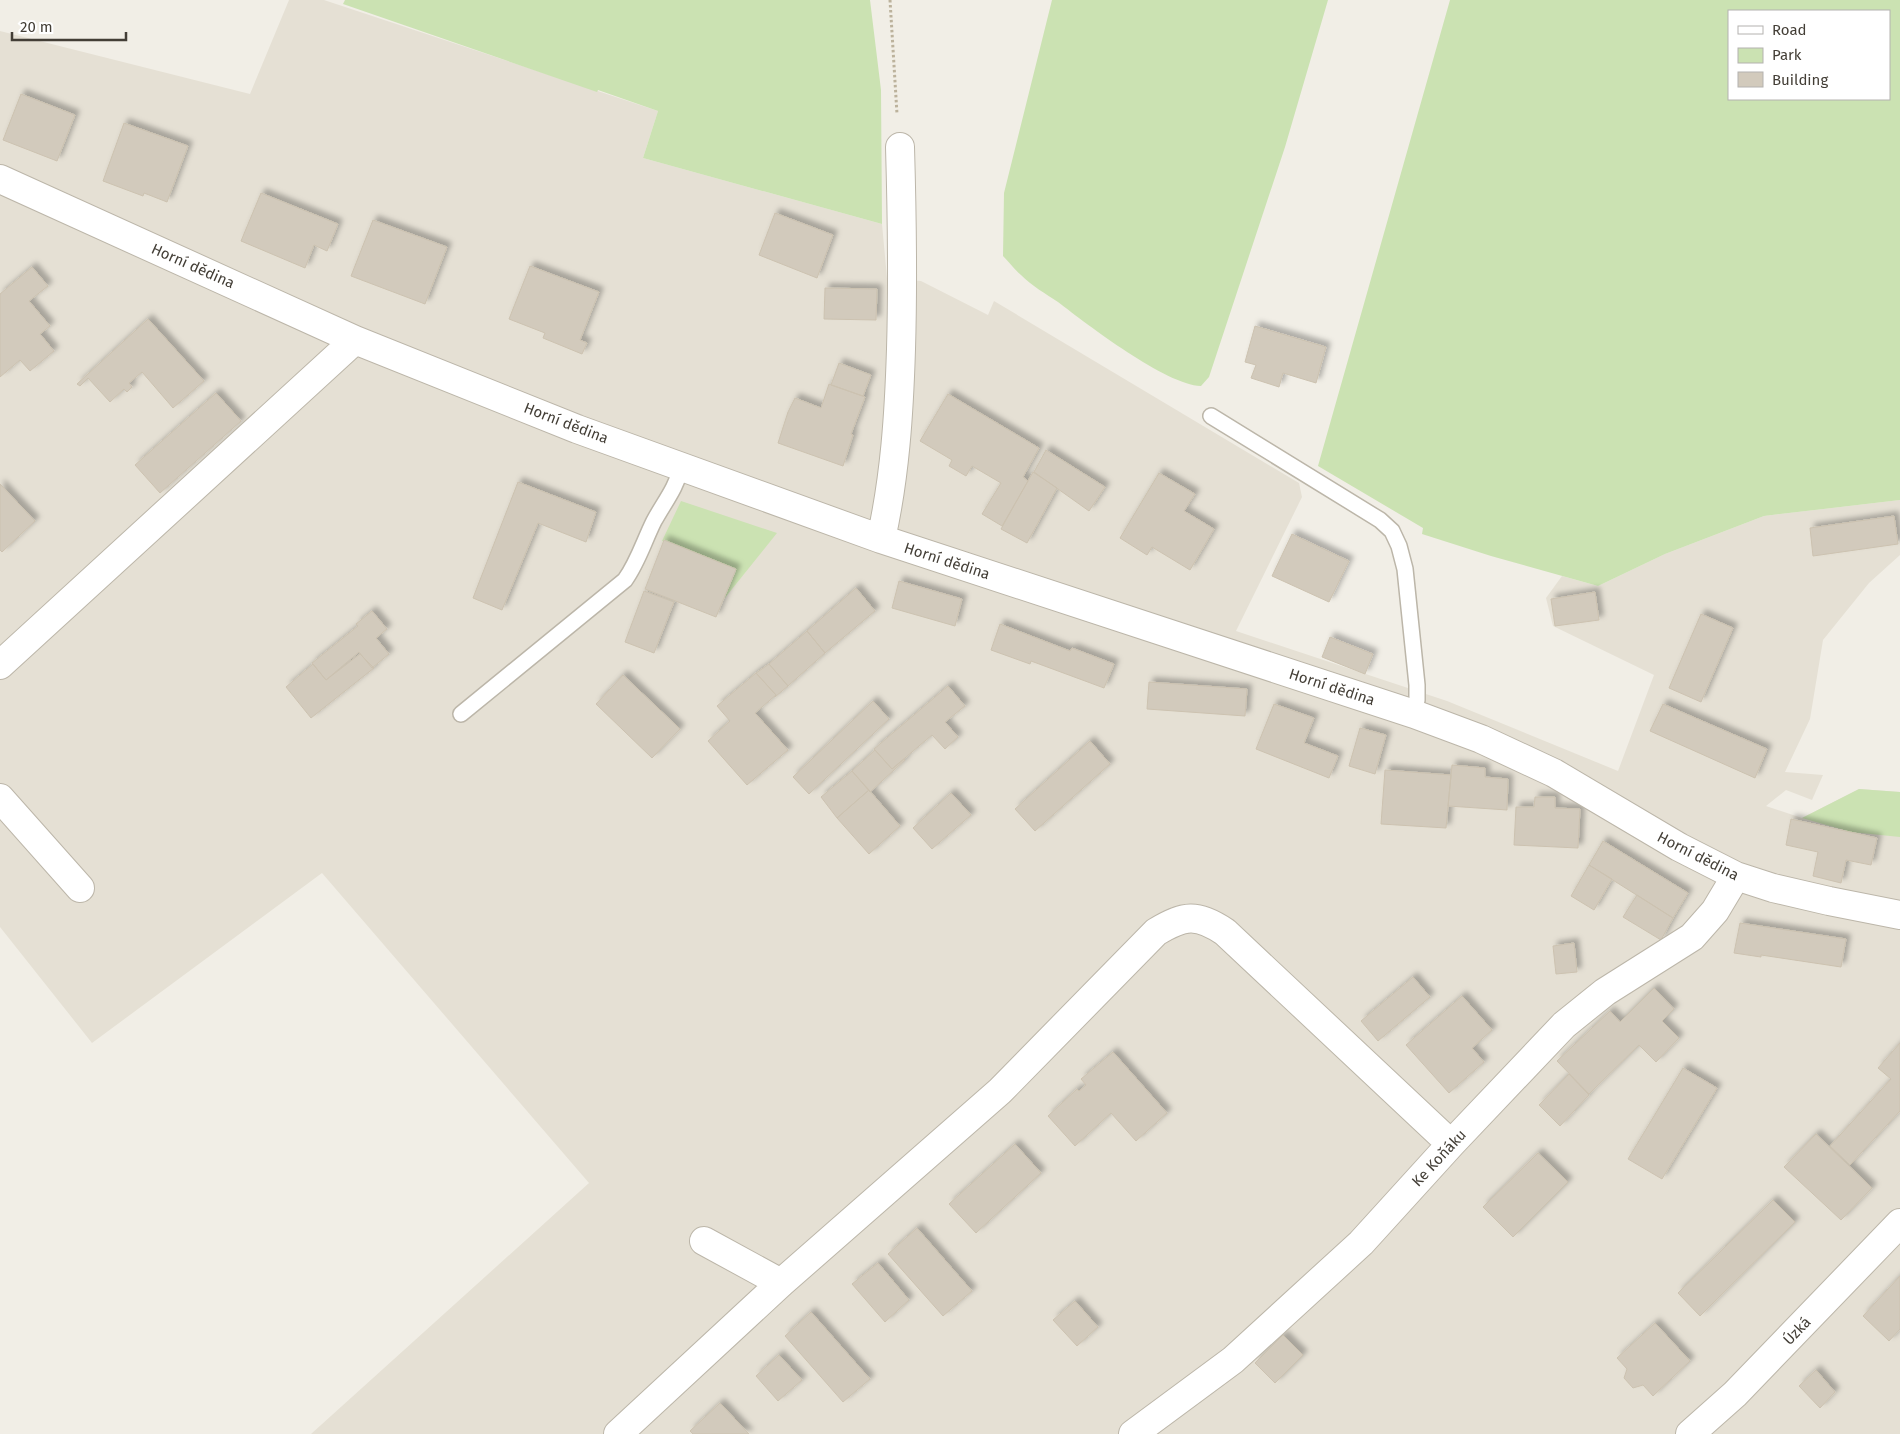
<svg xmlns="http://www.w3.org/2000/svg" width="1900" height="1434" viewBox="0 0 1900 1434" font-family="'Fira Sans',sans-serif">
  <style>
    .residential { fill: #e5e0d4 }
    .green { fill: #cbe2b2; fill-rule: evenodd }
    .building { fill: #d2cabc; stroke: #ccc2b0; filter: url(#shadow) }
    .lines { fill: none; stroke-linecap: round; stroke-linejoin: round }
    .lane-casing { stroke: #bcb6a9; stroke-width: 18 }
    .street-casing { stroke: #bcb6a9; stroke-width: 30 }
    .path { stroke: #bcb29c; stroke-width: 3; stroke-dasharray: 2.5 2.5; stroke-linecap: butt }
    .lane { stroke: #fff; stroke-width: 15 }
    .street { stroke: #fff; stroke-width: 28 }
    .labels { text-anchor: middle; stroke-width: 4.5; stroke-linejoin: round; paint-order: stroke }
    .street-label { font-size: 15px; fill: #433e36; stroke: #fff }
  </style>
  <defs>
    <filter id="shadow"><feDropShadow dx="4.5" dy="-4.5" stdDeviation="2.5" flood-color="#0004"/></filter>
  </defs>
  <rect width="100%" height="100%" fill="#f1eee6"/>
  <path class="residential" d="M289,0h35l334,111 -15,47 239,66 5,54 34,3 67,34 6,-14 305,182 3,14 -66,134 211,70 171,70 36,-96 -101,-49 -7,-28 16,-22 36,10 67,-32 99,-38 136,-16v55l-31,28 -46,57 -13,79 -25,53 38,3 -11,25 -26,-10 -20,16 36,12 57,-29 41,3v642h-1589l278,-251 -267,-310 -230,170 -92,-116v-896l250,63z"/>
  <path class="green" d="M345,0h525l11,90 1,134 -239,-66 15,-47 -60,-21 -1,2 -254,-88z
    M1052,0h276l-43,147 -76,230 -8,9c-35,-1 -113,-61 -143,-84 -12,-8 -26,-16 -37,-27 -7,-6 -12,-13 -18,-19l1,-63z
    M1450,0h450v500l-136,16 -99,38 -67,32 -107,-30 -69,-22 1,-6 -105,-62zM1729,11h160v88h-160z
    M681,501l96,32 -53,66 12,-28 -74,-30z
    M1859,789l41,3v45l-49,-5 -49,-14z"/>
  <path class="building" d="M21,94l54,21 -18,46 -54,-21z
    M124,123l64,23 -21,56 -23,-9 -1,3 -40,-15z
    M261,193l77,31 -11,27 -13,-6 -9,23 -64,-27z
    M775,213l58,22 -16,43 -58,-23z
    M373,220l74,27 -22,57 -74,-28z
    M530,266l69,26 -19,48 7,3 -5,11 -39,-16 2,-5 -36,-14z
    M32,267l16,19 -19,15 21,25 -10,8 14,17 -24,20 -10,-11 -20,17v-83z
    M825,288l52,1 -1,31 -52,-1z
    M148,319l56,62 -31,27 -31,-36 -13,11 3,4 -5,5 -3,-3 -14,13 -22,-24 -8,8 -3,-2z
    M1255,326l71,21 -10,36 -33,-10 -4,14 -28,-9 5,-13 -11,-3z
    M839,363l32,12 -8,21 -32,-11z
    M829,384l36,13 -14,37 2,1 -10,31 -65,-23 10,-31 7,-14 26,10z
    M216,393l25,28 -81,72 -25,-28z
    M948,394l91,54 -16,29 5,4 -26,45 -20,-12 19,-31 -29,-17 -6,10 -17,-10 3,-6 -32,-19z
    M1046,450l59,37 -16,24 -55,-39z
    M1033,472l24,16 -30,55 -26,-14z
    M1159,473l36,21 -11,17 30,18 -24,41 -38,-23 -5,8 -27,-17z
    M518,482l78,30 -10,30 -48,-19 -36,87 -29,-12z
    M0,484l35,37 -33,31 -2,-2z
    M1894,516l4,28 -85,12 -3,-28z
    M1292,534l57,27 -20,41 -57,-26z
    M664,540l72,29 -20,48 -71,-28z
    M899,581l63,18 -7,27 -63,-18z
    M856,588l19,23 -50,42 -18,-22z
    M644,591l30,11 -20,51 -29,-11z
    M1595,592l4,28 -44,6 -4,-27z
    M372,611l15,18 -11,9 13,16 -17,14 -13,-16 -33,28 -14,-17 46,-37 -2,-2z
    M1701,614l32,14 -32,74 -32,-14z
    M1000,624l70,27 2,-3 42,16 -10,24 -73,-27 -1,3 -39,-14z
    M807,631l18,22 -37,33 -19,-22z
    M1330,637l43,17 -8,20 -43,-17z
    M360,654l14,14 -63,50 -25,-31 27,-23 13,16z
    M769,664l19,22 -13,11 1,-2 -20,-22z
    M756,673l20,22 -21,18 33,37 -41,35 -39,-44 22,-20 -13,-15z
    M623,675l57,54 -28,29 -56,-54z
    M1149,682l98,7 -2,27 -98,-7z
    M948,686l17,20 -20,16 13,15 -13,12 -13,-14 -40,34 -18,-20z
    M873,701l16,18 -80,75 -16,-17z
    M1274,704l40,14 -10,25 34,13 -9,22 -73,-29z
    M1663,704l104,45 -12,29 -105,-47z
    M1360,728l26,7 -11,39 -26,-8z
    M1090,741l20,23 -75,67 -20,-22z
    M875,750l17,19 12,-10 1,1 -35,32 -18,-21z
    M1452,765l33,3v9l23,2 -1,31 -59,-4z
    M1385,770l66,5 -5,53 -65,-4z
    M852,771l17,19 -32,28 -16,-21z
    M869,790l31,36 -31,28 -32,-36z
    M951,793l20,22 -39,34 -19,-21z
    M1535,797h20v11l25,1 -2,39 -64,-3 2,-38h18z
    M1791,819l86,19 -6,27 -25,-5 -5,23 -28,-7 5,-24 -32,-7z
    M1603,841l85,52 -15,25 -84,-53z
    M1589,865l23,14 -18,31 -23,-14z
    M1637,895l36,23 -12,22 -38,-23z
    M1740,923l106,16 -5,28 -80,-12v2l-27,-4z
    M1574,943l3,29 -21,2 -3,-28z
    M1413,977l17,20 -52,44 -17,-20z
    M1654,988l20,21 -12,12 17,17 -23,24 -17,-17 -50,49 -32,-33 53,-50 10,11z
    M1462,996l30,34 -20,18 12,14 -35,31 -43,-48z
    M1900,1043v68l-50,54 -20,-19 61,-67 -13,-11z
    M1113,1052l54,61 -31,28 -25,-28 -36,33 -27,-30 29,-27 2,2 7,-6 -5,-6z
    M1683,1068l34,20 -55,91 -34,-20z
    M1569,1074l20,21 -29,31 -21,-21z
    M1816,1134l56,54 -31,32 -57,-53z
    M1015,1144l26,29 -65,60 -27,-29z
    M1538,1153l30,29 -55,55 -30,-30z
    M1773,1200l22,22 -95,94 -22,-23z
    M917,1228l55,63 -29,25 -55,-62z
    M878,1263l31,37 -24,22 -33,-38z
    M1900,1276v53l-11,12 -26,-25z
    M1075,1301l23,26 -21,19 -24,-26z
    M811,1312l59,67 -27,23 -58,-66z
    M1655,1323l35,38 -37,35 -10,-11 -10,3 -9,-10 3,-9 -10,-11z
    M1283,1335l20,20 -28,28 -20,-20z
    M779,1355l23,25 -24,21 -22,-25z
    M1816,1370l19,22 -15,16 -21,-22z
    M720,1403l29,31h-56l-3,-3z"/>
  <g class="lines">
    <defs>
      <path id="lane" d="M1211,416l169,104 12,11 7,15 6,23 12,116v15l-3,14
        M461,714l164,-134c13,-18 19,-39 29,-59 11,-20 21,-31 28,-55"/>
      <path id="street" d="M0,179l355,161 222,89 304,110 533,175 67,25 73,34 125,74 57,29 37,12 56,13 71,14
        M881,539c14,-63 18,-125 20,-190 2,-67 1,-134 -1,-202
        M0,665l355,-325
        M0,798l80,90
        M704,1241l77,42
        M618,1434l163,-151 219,-192 156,-159c28,-17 41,-19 69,0l226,212
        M1133,1434l100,-74 128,-117 90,-99 113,-119 41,-33 87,-55 23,-26 21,-35
        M1690,1434l45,-40 165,-171"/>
    </defs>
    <use href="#lane" class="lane-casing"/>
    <use href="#street" class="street-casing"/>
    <path class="path" d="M890,0l7,114"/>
    <use href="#lane" class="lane"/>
    <use href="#street" class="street"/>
  </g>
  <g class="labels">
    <g class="street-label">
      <text transform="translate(193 266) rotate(24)" y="5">Horní dědina</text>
      <text transform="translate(566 423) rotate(21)" y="5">Horní dědina</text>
      <text transform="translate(947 561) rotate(18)" y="5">Horní dědina</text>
      <text transform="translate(1332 687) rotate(18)" y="5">Horní dědina</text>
      <text transform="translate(1698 856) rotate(27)" y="5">Horní dědina</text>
      <text transform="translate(1439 1158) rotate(-47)" y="5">Ke Koňáku</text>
      <text transform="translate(1797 1331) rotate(-46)" y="5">Úzká</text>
    </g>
  </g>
  <rect x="1728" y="10" width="162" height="90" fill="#ffffff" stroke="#b4b2af"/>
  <rect x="1738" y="26" width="25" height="8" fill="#ffffff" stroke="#b4b2af"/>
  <text x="1772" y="35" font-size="15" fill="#433e36">Road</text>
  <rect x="1738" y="48" width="25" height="15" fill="#cbe2b2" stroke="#b4b2af"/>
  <text x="1772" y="60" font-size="15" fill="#433e36">Park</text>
  <rect x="1738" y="72" width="25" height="15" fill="#d2cabc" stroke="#b4b2af"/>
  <text x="1772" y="85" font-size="15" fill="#433e36">Building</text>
  <path d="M12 32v8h114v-8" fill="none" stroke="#433e36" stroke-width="2.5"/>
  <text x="20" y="32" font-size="15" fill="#433e36" stroke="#ffffff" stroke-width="4" paint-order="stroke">20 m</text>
</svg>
